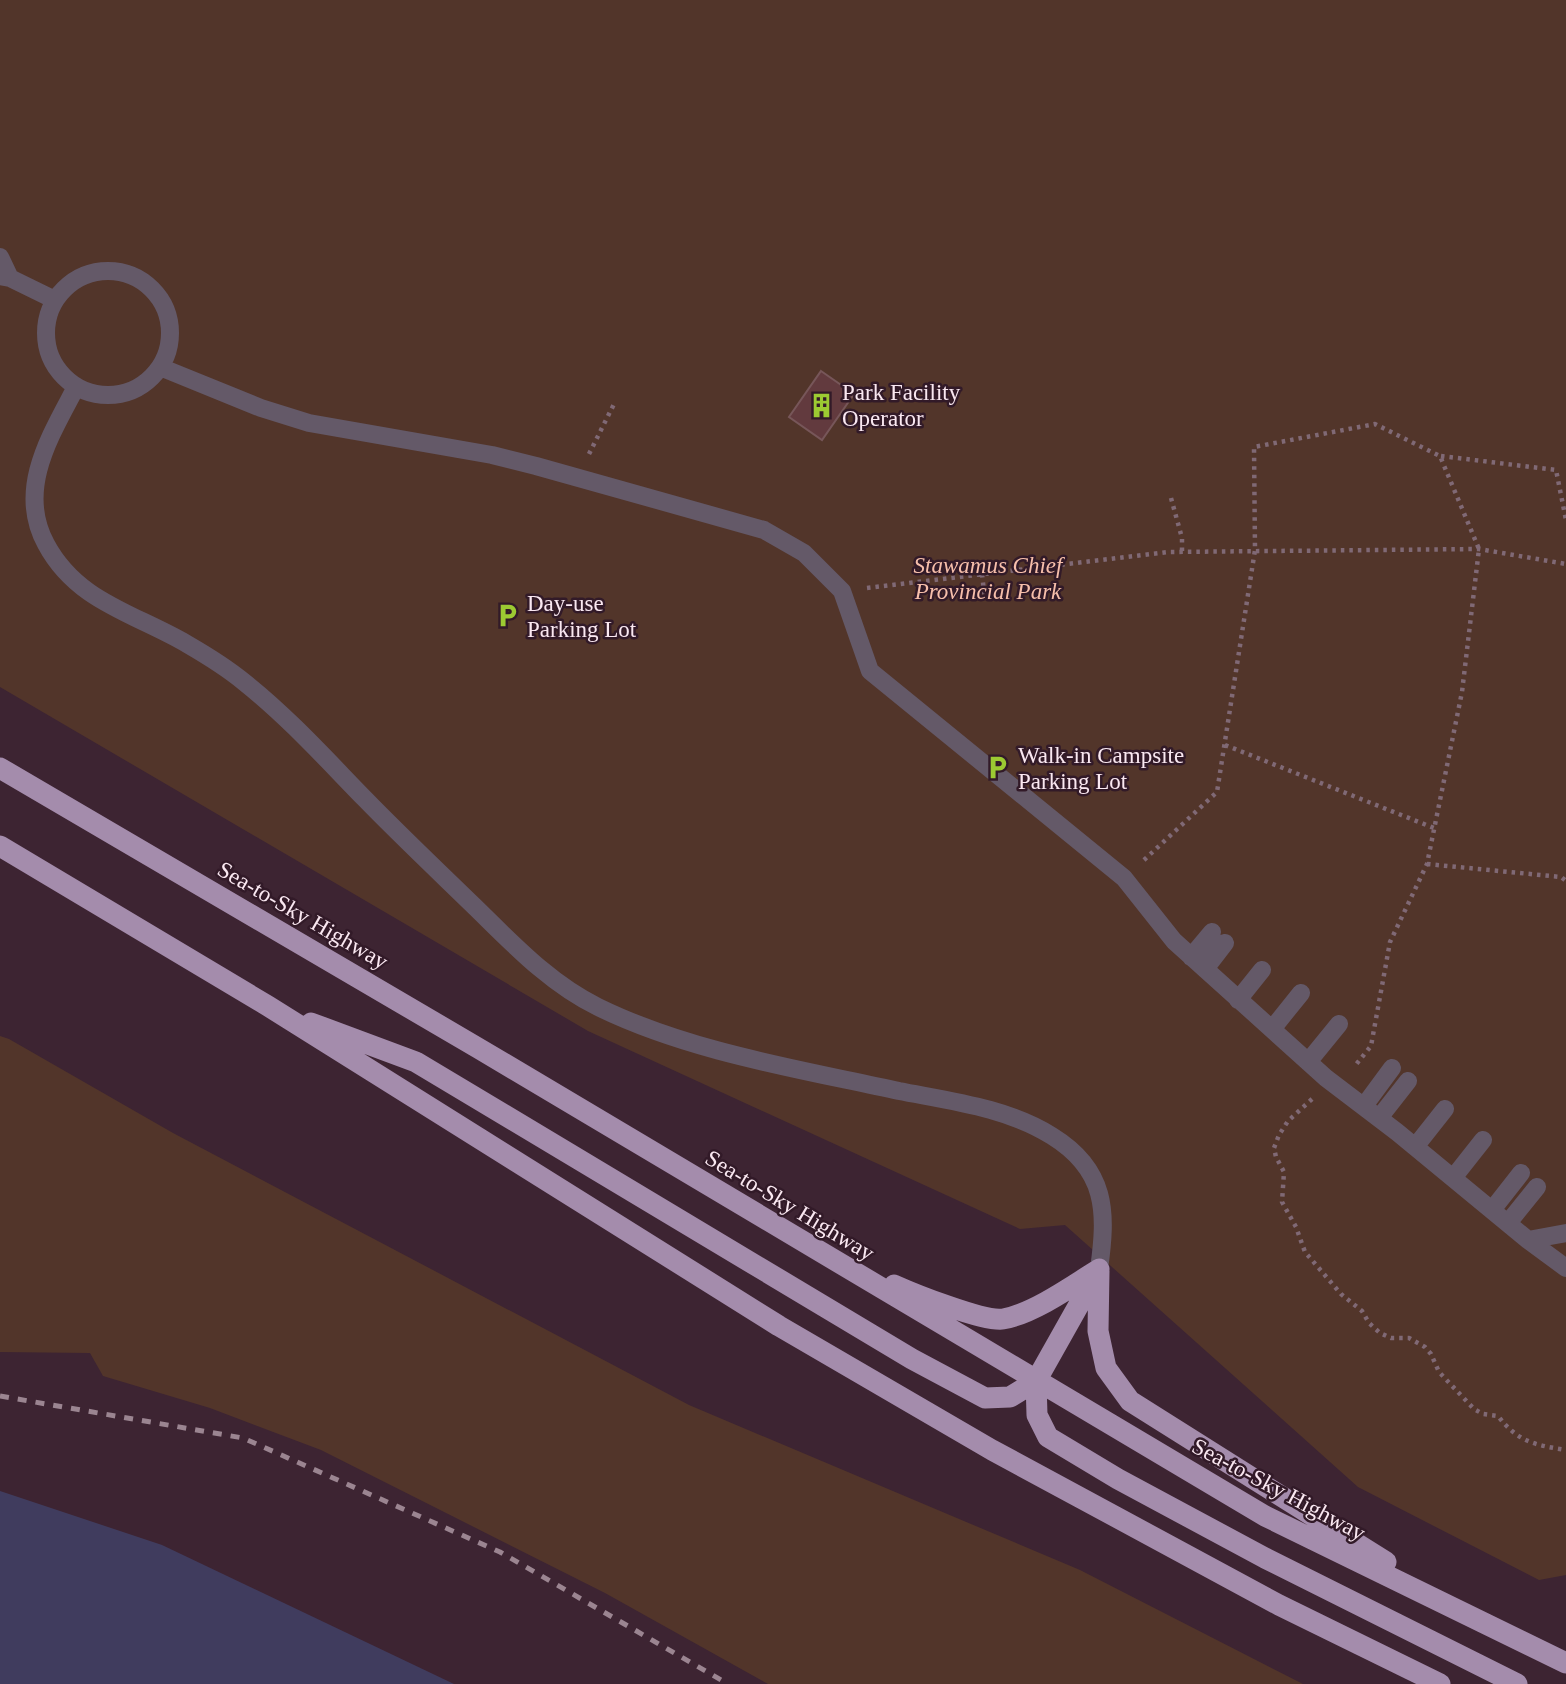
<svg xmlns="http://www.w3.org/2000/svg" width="1566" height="1684" viewBox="0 0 1566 1684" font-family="'Times New Roman',serif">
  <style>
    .green { fill: #52352a }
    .water { fill: #403c5e }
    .building { fill: #623a3e; stroke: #775659; stroke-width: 2 }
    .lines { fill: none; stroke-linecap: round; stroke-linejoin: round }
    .path { stroke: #806975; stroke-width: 4.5; stroke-dasharray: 3.5 5; stroke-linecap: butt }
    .service { stroke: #645968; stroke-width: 18 }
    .trunk { stroke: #a48cac; stroke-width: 21 }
    .rail { stroke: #9b8591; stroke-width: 5; stroke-dasharray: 9 9; stroke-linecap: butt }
    .labels { text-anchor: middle; stroke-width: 5; stroke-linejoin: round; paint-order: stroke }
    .poi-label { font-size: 23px; fill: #fae8f1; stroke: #321a28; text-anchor: start }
    .park-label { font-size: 23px; font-style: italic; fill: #f7bfab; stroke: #321a28 }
    .street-label { font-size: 23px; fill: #fae8f1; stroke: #321a28 }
  </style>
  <rect width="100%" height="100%" fill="#3d2432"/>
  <path class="green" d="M0,0h1566v1575l-27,5 -181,-93 -293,-262 -45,4 -432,-198 -588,-344z
    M0,1036l9,3 164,94 516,272 391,165 223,114h-535l-163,-91 -284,-143 -111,-42 -107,-32 -13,-23 -90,-1z"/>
  <path class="water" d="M0,1491l162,54 292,139h-454z"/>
  <path class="building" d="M821,371l33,23 -32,46 -33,-23z"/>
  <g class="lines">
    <path class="path" d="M589,454l25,-50
      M1441,456l115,14 10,50
      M1171,498l11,40v14
      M982,574l3,26
      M867,588l301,-36 311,-3 87,15
      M1225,745l209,83
      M1144,860l73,-68 38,-242 -1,-103 121,-23 65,32 39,93 -17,143 -35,172 -37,78 -19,104 -17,21
      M1427,864l134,13 5,4
      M1312,1099l-24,22 -9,14 -5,13 2,9 8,15 -2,30 14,25 9,25 36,42 21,17 7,12 11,10 11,5h18l16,9 6,7 8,18 35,37 9,5 15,2c20,26 37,29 68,34"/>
    <path class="service" d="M0,257l10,21 -10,-2
      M46 333a62 62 0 1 1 124 0a62 62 0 1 1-124 0Z
      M10,278l45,22
      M160,367l101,41 48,15 183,32 44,11 228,64 40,23 38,38 28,80 254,207 50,63 152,137 71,54 131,108 38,28
      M76,387c-25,48 -60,102 -30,157 31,58 88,69 141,100 19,11 40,24 57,38 44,35 81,76 121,117 35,36 72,71 109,107 38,37 75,77 124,101 92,45 201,62 301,84 51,10 109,17 153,45 55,34 55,76 47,133
      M1191,957l21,-25
      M1205,969l20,-26
      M1238,1000l24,-30
      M1272,1029l29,-36
      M1308,1062l31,-38
      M1364,1106l28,-38
      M1379,1118l29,-37
      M1415,1147l30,-38
      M1453,1178l30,-38
      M1492,1210l29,-37
      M1508,1223l29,-36
      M1528,1240l38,-7"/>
    <path class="trunk" d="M0,768l478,280 787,468 301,147
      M0,846l268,160 511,320 213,124 287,155 161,79
      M311,1023l105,39 496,297 73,39 25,-1 26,-16 63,-112
      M1099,1271l-1,60 8,37 24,33 256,161
      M894,1285c20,9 90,37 109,34 29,-5 68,-32 93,-48
      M1036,1381l1,34 11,22 70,42 147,79 252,126"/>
    <path class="rail" d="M0,1396l243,42 257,114 228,132"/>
  </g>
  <defs>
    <symbol id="building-bare" viewBox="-9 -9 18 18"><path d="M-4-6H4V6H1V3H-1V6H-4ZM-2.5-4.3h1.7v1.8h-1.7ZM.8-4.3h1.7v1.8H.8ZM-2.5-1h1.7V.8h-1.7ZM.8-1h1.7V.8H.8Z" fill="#9cca32" stroke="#321a28" stroke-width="2.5" paint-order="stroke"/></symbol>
    <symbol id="parking-bare" viewBox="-9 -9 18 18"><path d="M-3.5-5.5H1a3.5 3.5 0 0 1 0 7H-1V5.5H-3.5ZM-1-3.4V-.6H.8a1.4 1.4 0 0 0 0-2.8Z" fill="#9cca32" stroke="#321a28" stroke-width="2.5" paint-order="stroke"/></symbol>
  </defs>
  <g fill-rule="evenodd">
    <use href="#building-bare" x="804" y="388" width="35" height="35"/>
    <use href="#parking-bare" x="490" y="598" width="35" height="35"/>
    <use href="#parking-bare" x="980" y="750" width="35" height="35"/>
  </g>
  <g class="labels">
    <g class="poi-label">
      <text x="842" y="400">Park Facility<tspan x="842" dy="26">Operator</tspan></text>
      <text x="527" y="611">Day-use<tspan x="527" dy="26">Parking Lot</tspan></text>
      <text x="1018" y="763">Walk-in Campsite<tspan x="1018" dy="26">Parking Lot</tspan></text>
    </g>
    <g class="park-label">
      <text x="988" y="573">Stawamus Chief<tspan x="988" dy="26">Provincial Park</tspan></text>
    </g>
    <g class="street-label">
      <text transform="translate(303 915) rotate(30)" y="8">Sea-to-Sky Highway</text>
      <text transform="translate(790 1205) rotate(31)" y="8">Sea-to-Sky Highway</text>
      <text transform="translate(1279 1489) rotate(28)" y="8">Sea-to-Sky Highway</text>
    </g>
  </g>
</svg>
